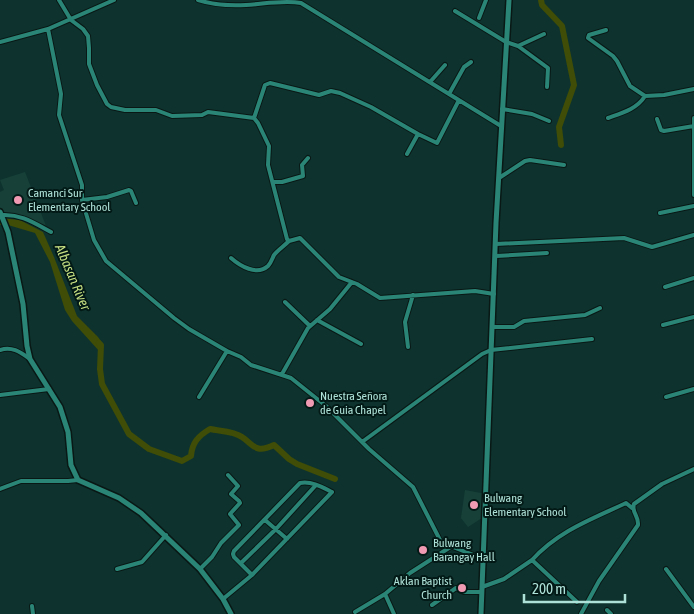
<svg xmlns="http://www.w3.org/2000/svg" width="694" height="614" viewBox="0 0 694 614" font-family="'Asap Condensed',sans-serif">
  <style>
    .built { fill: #174039 }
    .water { fill: #3f4d06 }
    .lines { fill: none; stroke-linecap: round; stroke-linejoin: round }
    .river { stroke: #3f4d06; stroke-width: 6 }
    .minor-casing { stroke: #091815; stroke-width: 6 }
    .tertiary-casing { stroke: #091815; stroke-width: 8 }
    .minor { stroke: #2b8577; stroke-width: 4 }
    .tertiary { stroke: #2b8577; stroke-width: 5 }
    .poi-dot { fill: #f19ab3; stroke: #021916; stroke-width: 2 }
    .labels { text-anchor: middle; stroke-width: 4; stroke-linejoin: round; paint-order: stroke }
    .poi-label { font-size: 12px; fill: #aee1d7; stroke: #021916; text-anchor: start }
    .water-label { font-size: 14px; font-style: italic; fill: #c5de81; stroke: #021916 }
  </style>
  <rect width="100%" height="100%" fill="#0e332e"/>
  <path class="built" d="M25,172l21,54 -20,-9 -24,-4 -2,-4v-17l4,-2 -4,-10z
    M465,490l21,4 -1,22 -17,11 -7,-9z"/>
  <path class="water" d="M0,218l20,2 23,12 11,25 23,59 21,21 5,7 -3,8 -28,-31 -7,-11 -15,-48 -15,-29 -27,-8h-8z"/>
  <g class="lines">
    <path class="river" d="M541,0l1,5 20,21 12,59 -15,42 2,18
      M99,343l2,2 -1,24 2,15 27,50 20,15 33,12 9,-5c1,-13 7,-20 19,-27 9,2 24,2 32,8 12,8 13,17 32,8l15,14 8,5 38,15"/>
    <defs>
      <path id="minor" d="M59,0l12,20 12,9 5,7 1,12v16l8,21 10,19 4,3 14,3h31l16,6 30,-1 6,-3 46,6 4,5 11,23 -1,19 19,74 2,2 11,-3 39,39 18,7 23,14 95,-7 19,3
        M198,0c16,5 31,6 48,5 18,-1 37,-5 55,-2l200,123
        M455,11l51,31 12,4 26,-12
        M479,18l7,-18
        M48,29l13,65 -2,21 23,70v15l12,40 12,21 68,57 15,11 38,22 14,6 10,8 40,13 35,28 43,43 44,38 27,53 5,4 39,15
        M606,30l-17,5 -1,3 25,18 4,5 13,25 15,10 19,-1 30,-6
        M0,42l48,-13 66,-29
        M518,46l30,22 -1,19
        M430,82l15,-17
        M449,94l15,-27 7,-5
        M502,109l30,5 17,7
        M254,118l11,-33 5,-2 49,12 12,-4 9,2 31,14 47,27 19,9 22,-43
        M608,118c14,-5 29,-9 37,-22
        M694,118v77
        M657,119l4,11 3,1 30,-5
        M407,154l11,-20
        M499,178l26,-17 5,-1 34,5
        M273,182h9l21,-6 -1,-11 6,-7
        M82,200l25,-3 22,-7 2,1 5,12
        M660,213l34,-7
        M2,215c19,-1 32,8 49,17
        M496,244l128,-6 28,9 42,-12
        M496,256l51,-3
        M231,258c9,8 26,18 37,8 3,-3 4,-7 6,-11 4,-5 10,-9 15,-14
        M665,287l29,-9
        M285,302l25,24
        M317,320l44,24
        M663,325l31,-8
        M492,327h22l10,-6 61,-6 15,-7
        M408,347l-3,-25 8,-27
        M0,350c12,-4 20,2 30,9
        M282,374l26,-46 22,-19 22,-27
        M0,395l49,-6
        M199,397l28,-46
        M666,397l28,-8
        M362,442l120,-88 9,-4 101,-11
        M0,489l21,-8h47l10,-1
        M265,520l22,19
        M532,560c26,-29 60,-41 94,-57l6,5
        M241,563l35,-34 40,-44
        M117,569l25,-7 24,-27
        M200,569l12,-12 9,-14 18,-18 -9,-11 10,-11 -1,-2 -8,-7 7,-8 -10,-11
        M666,569l28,38
        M482,587l22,-8 28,-19 45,42
        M385,594l9,20
        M223,599l29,-24 80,-83c-10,-5 -20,-11 -32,-9l-66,68 -1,3 1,3 18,18
        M432,605l24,-17 8,4h17
        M32,606l1,8
        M607,610l4,4
        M355,612l30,-18 25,-21 42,-27
        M581,614l18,-33 39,-56c1,-9 -7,-13 -4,-21l28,-20 32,-15"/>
      <path id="tertiary" d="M0,212l8,20 15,72 4,42 3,13 30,48 8,25 3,33 7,15 41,18 22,15 59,56 23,30 8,15
        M481,614l15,-391 13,-223"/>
    </defs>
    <use href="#minor" class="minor-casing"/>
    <use href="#tertiary" class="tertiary-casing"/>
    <use href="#minor" class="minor"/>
    <use href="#tertiary" class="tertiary"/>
  </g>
  <g class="poi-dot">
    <circle cx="18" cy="200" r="5"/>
    <circle cx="310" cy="403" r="5"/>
    <circle cx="474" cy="505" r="5"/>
    <circle cx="423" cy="550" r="5"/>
    <circle cx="462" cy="588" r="5"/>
  </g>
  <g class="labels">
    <g class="poi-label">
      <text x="28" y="197">Camanci Sur<tspan x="28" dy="14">Elementary School</tspan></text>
      <text x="320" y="400">Nuestra Señora<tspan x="320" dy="14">de Guia Chapel</tspan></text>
      <text x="484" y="502">Bulwang<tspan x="484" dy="14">Elementary School</tspan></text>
      <text x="433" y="547">Bulwang<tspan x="433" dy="14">Barangay Hall</tspan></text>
      <text x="452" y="585" text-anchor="end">Aklan Baptist<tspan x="452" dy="14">Church</tspan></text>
    </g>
    <g class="water-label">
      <text transform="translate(73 277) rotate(67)" y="5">Albasan River</text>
    </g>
  </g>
  <path d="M524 594v8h101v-8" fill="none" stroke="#aee1d7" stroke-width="2.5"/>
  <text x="532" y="594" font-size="15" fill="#aee1d7" stroke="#021916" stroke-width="4" paint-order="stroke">200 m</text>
</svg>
